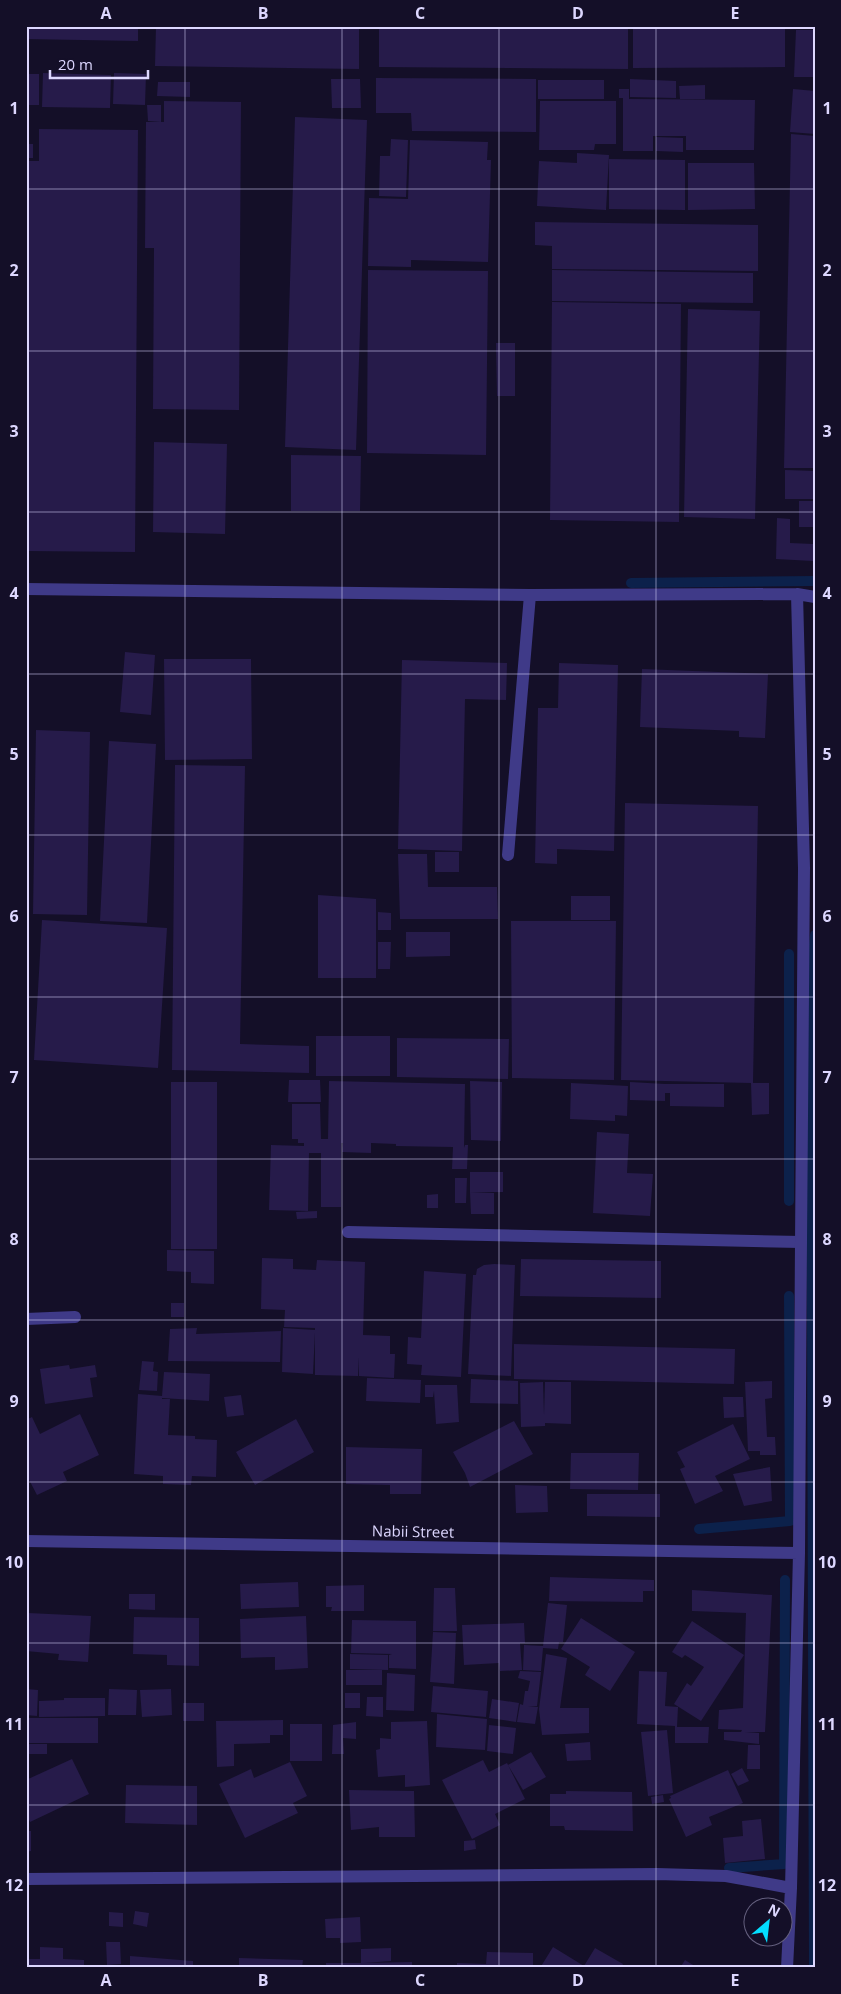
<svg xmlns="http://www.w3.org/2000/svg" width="841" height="1994" viewBox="0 0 841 1994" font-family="'Open Sans',sans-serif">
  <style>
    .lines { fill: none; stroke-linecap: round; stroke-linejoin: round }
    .stream { stroke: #0c214b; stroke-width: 10 }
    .building { fill: #261b4a }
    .service { stroke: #3f3a88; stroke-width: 12 }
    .minor { stroke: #3f3a88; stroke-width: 12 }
    .grid { fill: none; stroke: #ddd7ff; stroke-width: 1; stroke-opacity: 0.55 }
    .labels { text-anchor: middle; stroke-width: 5; stroke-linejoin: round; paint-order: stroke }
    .street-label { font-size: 15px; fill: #ddd7ff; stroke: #140f28 }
    .neatline { fill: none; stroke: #ddd7ff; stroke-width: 2 }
    .grid-label { font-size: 16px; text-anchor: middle; font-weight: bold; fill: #ddd7ff }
  </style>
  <rect width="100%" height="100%" fill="#140f28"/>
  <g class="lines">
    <path class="stream" d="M631,583l184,-2
      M789,954v247
      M699,1529l91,-8 -1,-225
      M729,1868l55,-4 1,-284
      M814,1968l-3,-997 4,-36"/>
  </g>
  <path class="building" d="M26,26h112v15l-112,-2z
    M156,26h203v43l-204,-3z
    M379,26h249v43l-249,-2z
    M633,26h152v41l-152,1z
    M796,30h19v47h-21z
    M43,73l68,2 -1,33 -68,-1z
    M114,73l32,1 -1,31 -32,-1z
    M26,74h13v31h-13z
    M376,78l160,1v53l-124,-1 -1,-18h-35z
    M331,79h29l1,29h-29z
    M630,79l46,2v17l-46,-1z
    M538,80h66v19h-66z
    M158,82h32v15l-33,-1z
    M705,85v14h-25l-1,-13z
    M619,89h10v10l126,1 -1,50h-68v-14h-33v15h-30v-53h-4z
    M793,89l22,2v43l-25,-2z
    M164,101l77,1 -2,308 -86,-1 1,-161h-9l1,-126h18z
    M540,101h76v43h-21l-1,6h-55z
    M147,105h14v17l-13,-1z
    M295,117l72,3 -11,330 -71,-3z
    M39,129l99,1 -3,422 -109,-1v-390h13z
    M791,134l24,2v332h-31z
    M656,137l27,1v14l-27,-1z
    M391,139l17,1 -2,57 -27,-1 1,-40h10z
    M410,140l78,2 -1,18h4l-3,102 -77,-2v7l-43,-1 1,-68 39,1z
    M26,144h7v14h-7z
    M577,153l32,2 -3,55 -69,-4 2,-45 38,2z
    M609,159l76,1v50l-76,-1z
    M688,163h66l1,46 -67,1z
    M535,222l223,3v46l-206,-2v-23l-17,-1z
    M368,270l120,1 -2,184 -119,-2z
    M552,270l201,3v30l-201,-2z
    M552,302l129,2 -2,218 -129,-2z
    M688,309l72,2 -5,208 -71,-2z
    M496,343h19v53h-18z
    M154,442l73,2 -2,90 -72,-2z
    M291,455l70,1 -1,55h-69z
    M785,470l30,1v28h-30z
    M799,501h16v26h-16z
    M777,518l13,1v24l23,1v17l-37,-2z
    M125,652l30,3 -4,60 -31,-3z
    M164,659h87l1,100 -87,1z
    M402,660l105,3 -1,37 -41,-1 -3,152 -64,-2z
    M559,663l59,2 -4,186 -57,-2v15l-22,-1 3,-155h20z
    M642,669l126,5 -3,64 -26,-1v-6l-99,-4z
    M36,730l54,2 -3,183 -54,-1z
    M109,741l47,3 -9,179 -47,-2z
    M175,765l70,1 -5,278 69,2v27l-137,-3z
    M625,803l133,3 -5,277h16v31l-17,1 -1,-32 -130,-3z
    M435,852h24v20h-24z
    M398,854h29l1,33h69l1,32h-98z
    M318,895l58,4v79h-58z
    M571,896h39v24h-39z
    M378,912l13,1v17h-13z
    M42,920l125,8 -9,140 -124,-8z
    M511,921h105l-2,159 -102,-2z
    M406,932h44v24l-44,1z
    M378,942h13l-1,27h-12z
    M316,1036h74v40h-74z
    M397,1038l112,1 -1,40 -111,-2z
    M289,1080h31l1,22h-33z
    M329,1081l136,3 -1,64 1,-3h3l-1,24h-15l1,-22 -57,-1v-2l-25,-1v10l-29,-1 1,-9h-2v64h-20v-54h-12l-1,58 -39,-1 2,-65 33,1v-3h-6v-4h-6v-35h28l1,35h7z
    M470,1081l32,1 -1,59 -30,-1z
    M171,1082h46v167h-46z
    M630,1082l35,2h59v23l-54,-1v-13h-5v8l-35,-1z
    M571,1083l57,3 -1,30 -12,-1v6l-45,-2z
    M597,1132l32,2 -2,39 26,1 -3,42 -57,-3z
    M470,1172h33v20h-33z
    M455,1178h12l-1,25h-11z
    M470,1192l24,1v21h-23z
    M438,1194v14h-11v-13z
    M317,1211v7l-20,1 -1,-7z
    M167,1250l47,1v33l-23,-1v-11l-24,-1z
    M262,1258l31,1v10l23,1 1,-10 48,2 -2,73 27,1v18h5l-1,24 -35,-2v-19l-1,19 -43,-1v-43l-2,42 -31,-2 1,-44 32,2v-2l-31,-1 1,-17 -24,-1z
    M521,1259l140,2v37l-141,-2z
    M494,1264l21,1 -4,111 -43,-2 5,-99h3l1,-6 7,-4z
    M424,1271l42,3 -5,103 -40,-2 1,-10 -15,-1 1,-27 13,1z
    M171,1303h13v14h-13z
    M197,1328l-1,6 85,-3 -1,31 -112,-1 2,-32z
    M514,1344l221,5 -1,35 -220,-5z
    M142,1361l12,1 -1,9 5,1 -1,19 -18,-1z
    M69,1365l1,4 25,-4 2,12 -7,1 3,19 -48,7 -5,-35z
    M164,1372l46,2 -1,27 -47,-3v1h8l-2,36 27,1v3l22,1 -1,37 -24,-1 -1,9 -28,-1v-8l-29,-2 4,-80 24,2z
    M367,1378l54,2 -1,23 -54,-2z
    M471,1379l47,2v23l-48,-1z
    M772,1381v17l-7,1 2,38h8l1,18h-16v-4h-12l-3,-69z
    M543,1382l1,33 1,-33h26v42l-26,-1v3l-24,1 -1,-44z
    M425,1385h32l2,37 -23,2 -2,-33 -1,6h-8z
    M241,1395l3,20 -17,2 -3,-20z
    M723,1397h20l1,20 -20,1z
    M80,1414l19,41 -36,17 4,9 -30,14 -11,-21v-54l6,-3 8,17z
    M296,1419l18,33 -59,33 -19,-33z
    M514,1421l19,33 -63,33 -5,-14 -12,-21z
    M733,1424l17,35 -35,17 8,15 -28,13 -15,-35 5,-2 -8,-15z
    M346,1447l76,2 -1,45h-31v-9l-44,-1z
    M571,1453h68l-1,37 -68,-1z
    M770,1467l2,34 -28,5 -11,-32z
    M515,1485l32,1 1,26 -32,1z
    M587,1494h73v23l-73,-1z
    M550,1577l104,3v11h-11v11l-94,-1z
    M298,1582l1,25 -58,2 -1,-25z
    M364,1585v26h-33l1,-4h-6v-21z
    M434,1588h21l2,43h-24z
    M692,1590l80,5 -7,137h-20l14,1v11l-35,-4v-8h17l1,-2 -24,-1 1,-19 24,-2 3,-95 -54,-2z
    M129,1594h26v16l-26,-1z
    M548,1603l19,2 -4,37h-4l-1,7 -15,-1 -2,23 -18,-1 1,-25 19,1z
    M28,1613l63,3 -3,46 -30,-2 1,-6 -33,-3z
    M306,1616l2,52 -33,2v-13l-34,1 -1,-39z
    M134,1617l65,1v48l-32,-1v-10l-34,-1z
    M581,1618l54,34 -25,39 -25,-16 5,-8 -29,-18z
    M352,1620l64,1v48l-27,-1v-13l3,-1 -41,-1z
    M692,1621l52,34 -43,66 -27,-17 13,-21 4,3 13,-19 -19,-12 -3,3 -10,-6z
    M524,1623l1,20h-5l2,27 -22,1 -1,-8 -35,2 -2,-40z
    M433,1632l23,1 -2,51 -24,-2z
    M350,1654l38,1v15l-38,-1z
    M546,1654l21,4 -7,50h29v25l-47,2 -3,-26z
    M346,1670h36v15h-36z
    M520,1671l21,1 -4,34h-9l10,1 -3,17 -18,-2 3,-18 3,1 2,-14h3l2,-10 -12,-3z
    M639,1671l28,1 -2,34 13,1 -1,20h32l-1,16h-33v-17l-38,-2z
    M387,1673l28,2 -1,36 -28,-1z
    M433,1686l55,5 -2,26 -55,-5z
    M26,1689l12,1 -1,26 -11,-1z
    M109,1689l28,1 -1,25h-28z
    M171,1689l1,26 -30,2 -2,-27z
    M345,1693h15v15h-15z
    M367,1697h16v20l-17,-1z
    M64,1698h41v18l-66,1v-16l25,-1z
    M492,1699l27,4 -3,19 -27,-4z
    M183,1703h21v18h-21z
    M437,1714l50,5 -2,31 -49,-3z
    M26,1718h72v25h-72z
    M283,1720v15h-13v8l-36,1v22l-17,1 -1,-46z
    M427,1721l3,64 -25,2v-12l-27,2 -2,-27 4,-1v-11l11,1v-17z
    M356,1722v17l-13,-1 1,16h-12l1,-29z
    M290,1724h32v37h-32z
    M489,1725l27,3 -3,26 -26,-3z
    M667,1730l6,63 -25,3 -7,-64z
    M590,1742l1,18 -24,1 -2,-17z
    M26,1744h21v10h-21z
    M748,1745h12v24h-13z
    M531,1752l15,25 -23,13 -15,-25z
    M72,1759l17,35 -59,28 -4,-9v-33z
    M483,1760l6,12 18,-9 18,36 -30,15 5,11 -28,14 -30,-59z
    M290,1762l17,34 -14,7 5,10 -53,25 -26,-54 32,-15 3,9z
    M742,1768l7,13 -11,5 -7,-12z
    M728,1770l15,33 -34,14 3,8 -26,12 -17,-38 2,-1 -1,-2z
    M126,1785l71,1v39l-72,-2z
    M349,1790l65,1 1,46h-36v-10l-28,3z
    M566,1791l66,1 1,39 -68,-1 -1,-4h-14v-32h16z
    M663,1795l1,7 -12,2 -1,-7z
    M761,1819l4,40 -40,4 -2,-25 20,-2 -1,-15z
    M26,1831h5v20l-5,1z
    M475,1840l1,9 -12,2v-10z
    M135,1911l14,2 -2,14 -14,-3z
    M109,1912l14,1v14l-14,-1z
    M360,1917l1,25 -21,1v-5h-14l-1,-19z
    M106,1942h14l1,22 -14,1z
    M40,1947l23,1v11l21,1v8h-58v-9h14z
    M553,1947l31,19 11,-18 28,16 -2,4h-81z
    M391,1948v13l-27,2 48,-1v6h-86v-5h35v-14z
    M487,1952l46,1v15h-76v-5l29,1z
    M130,1956l63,5v7h-63z
    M239,1958l64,2 -1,8h-63z
    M685,1960l13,8h-18z"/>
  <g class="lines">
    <path class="service" d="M508,855l22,-260
      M348,1232l453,10
      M26,1319l49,-2"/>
    <path class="minor" d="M26,589l504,6 267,-1 18,3
      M26,1541l773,12
      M26,1879l631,-5 69,2 65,12
      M787,1968l4,-80 8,-335 2,-311 3,-374 -7,-274"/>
  </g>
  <path class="grid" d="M185,26v1942M342,26v1942M499,26v1942M656,26v1942M26,189h789M26,351h789M26,512h789M26,674h789M26,835h789M26,997h789M26,1159h789M26,1320h789M26,1482h789M26,1643h789M26,1805h789"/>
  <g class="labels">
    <g class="street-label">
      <text transform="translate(413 1532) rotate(1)" y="5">Nabii Street</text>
    </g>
  </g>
  <rect width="841" height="1994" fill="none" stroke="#140f28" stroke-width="55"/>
  <g transform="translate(768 1922) rotate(28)"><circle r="24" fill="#140f28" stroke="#645f7e"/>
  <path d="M0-4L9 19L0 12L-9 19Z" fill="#03deff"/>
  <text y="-8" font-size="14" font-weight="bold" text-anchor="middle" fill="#ddd7ff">N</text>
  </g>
  <path d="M50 70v8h98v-8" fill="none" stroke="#ddd7ff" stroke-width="2.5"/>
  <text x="58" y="70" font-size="15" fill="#ddd7ff" stroke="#140f28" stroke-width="4" paint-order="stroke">20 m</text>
  <rect x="28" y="28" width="786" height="1938" class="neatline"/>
  <g class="grid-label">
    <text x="106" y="19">A</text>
    <text x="263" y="19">B</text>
    <text x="420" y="19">C</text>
    <text x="578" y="19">D</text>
    <text x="735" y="19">E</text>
    <text x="14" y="114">1</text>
    <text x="827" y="114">1</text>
    <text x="14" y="276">2</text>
    <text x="827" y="276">2</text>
    <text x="14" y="437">3</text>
    <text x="827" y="437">3</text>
    <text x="14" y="599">4</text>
    <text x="827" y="599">4</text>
    <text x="14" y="760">5</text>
    <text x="827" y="760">5</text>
    <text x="14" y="922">6</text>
    <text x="827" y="922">6</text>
    <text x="14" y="1083">7</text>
    <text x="827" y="1083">7</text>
    <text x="14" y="1245">8</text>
    <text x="827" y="1245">8</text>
    <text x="14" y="1407">9</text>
    <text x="827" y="1407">9</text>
    <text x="14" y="1568">10</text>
    <text x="827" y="1568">10</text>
    <text x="14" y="1730">11</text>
    <text x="827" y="1730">11</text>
    <text x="14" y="1891">12</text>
    <text x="827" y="1891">12</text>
    <text x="106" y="1986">A</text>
    <text x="263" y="1986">B</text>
    <text x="420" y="1986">C</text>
    <text x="578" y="1986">D</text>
    <text x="735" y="1986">E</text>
  </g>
</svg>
